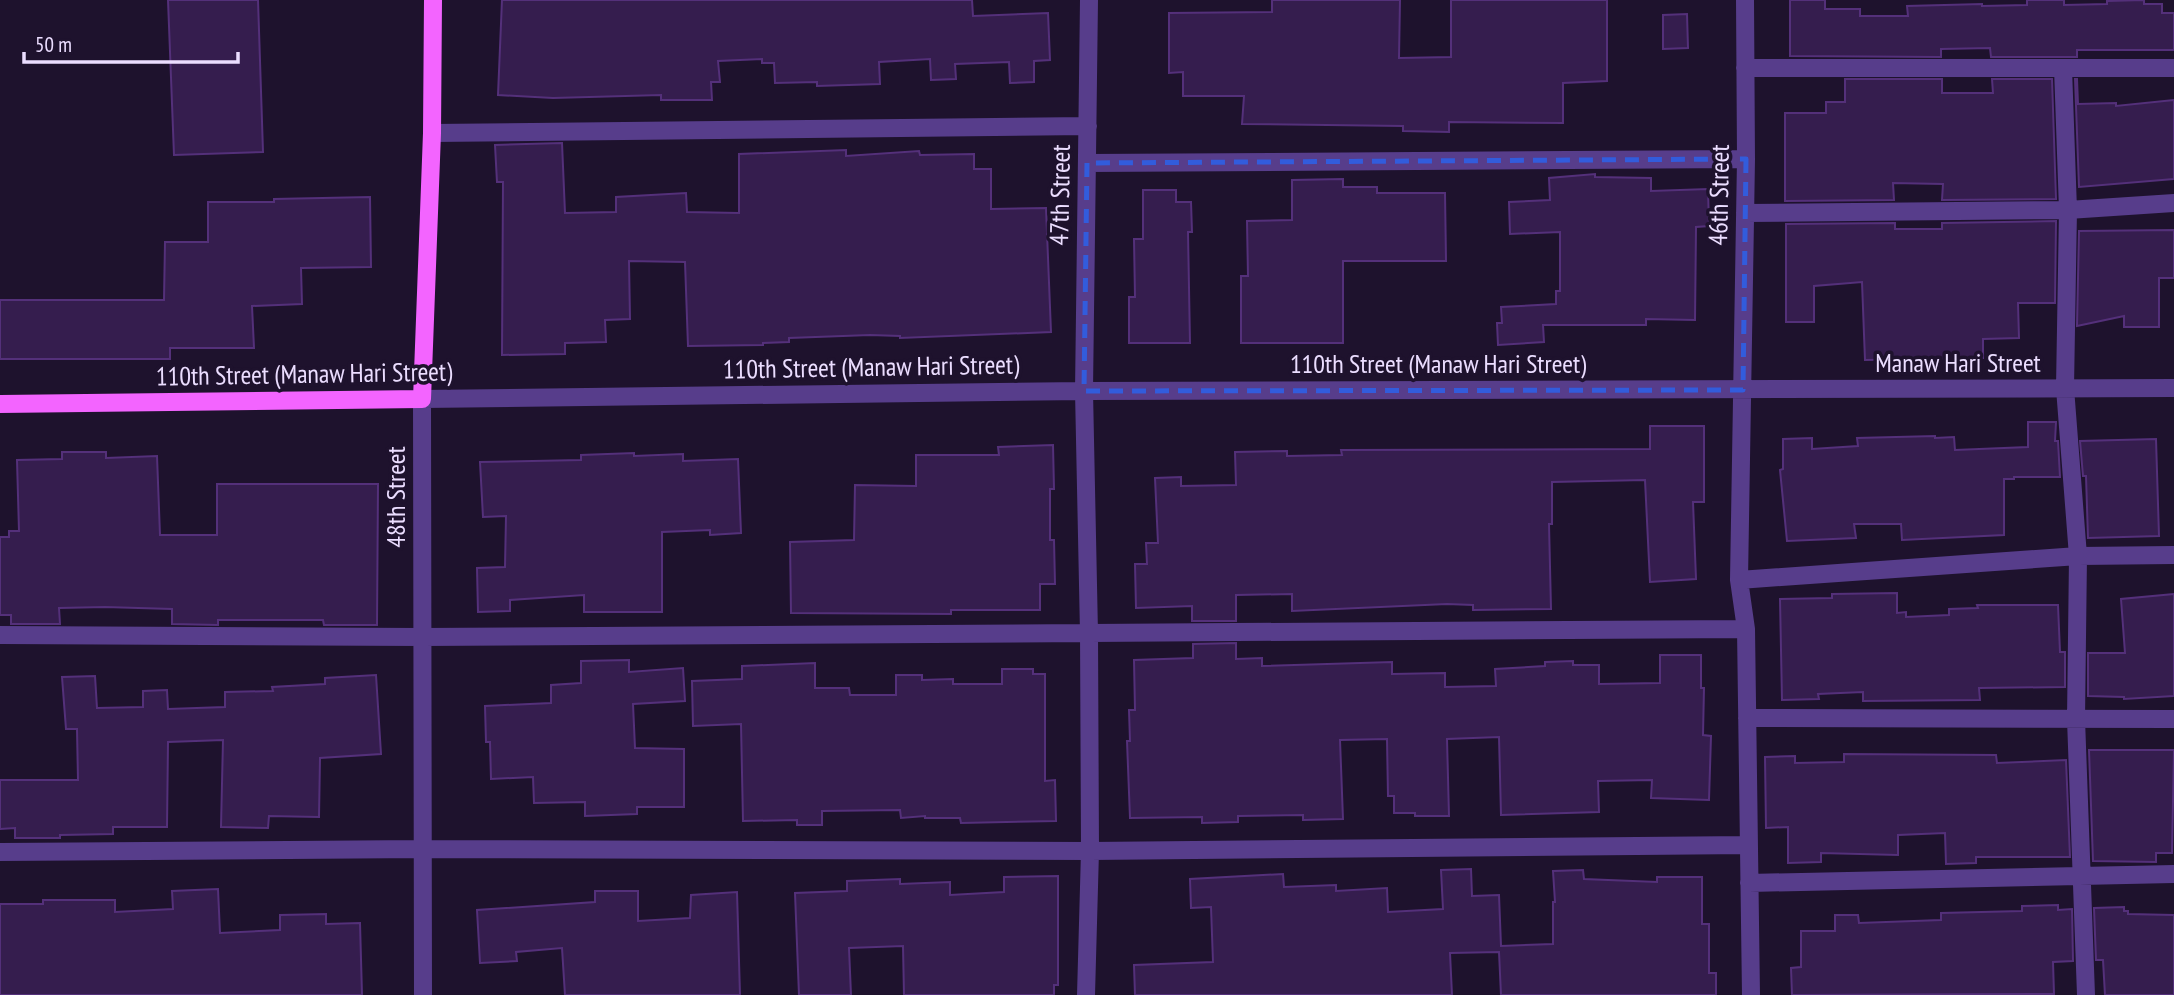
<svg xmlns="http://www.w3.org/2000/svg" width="2174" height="995" viewBox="0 0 2174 995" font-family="'PT Sans Narrow',sans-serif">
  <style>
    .building { fill: #351d4e; stroke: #54307a; stroke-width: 2 }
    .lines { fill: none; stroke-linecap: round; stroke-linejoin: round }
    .minor { stroke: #573d8b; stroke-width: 18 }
    .major { stroke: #f364ff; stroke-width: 18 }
    .marked { fill: none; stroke: #325cdc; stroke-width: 5; stroke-dasharray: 14 9; stroke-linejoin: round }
    .labels { text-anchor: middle; stroke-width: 7; stroke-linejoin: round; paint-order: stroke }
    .street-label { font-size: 26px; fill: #ebddff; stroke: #1e122d }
  </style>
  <rect width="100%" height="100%" fill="#1e122d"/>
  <path class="building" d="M168,0h90l5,152 -89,3z
    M502,0h470l1,16 75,-3 2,47 -16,1v21l-24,1 -1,-21 -54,2 1,15 -25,1 -1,-21 -51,3 1,22 -63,2v-4l-42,1 -1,-20h-12v-4l-44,2 2,21h-9l1,18h-51v-5l-108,3 -55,-3z
    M1272,0h128l-1,58 52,-1v-57h156v81l-44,2v40l-114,-1v10l-46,-1v-5l-161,-2 2,-28h-61v-24l-14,1v-60l103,-1z
    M1790,0h35v9h35v7h48l-1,-10 75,-2v2l45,-1v-5h37v5l43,-1v-3l37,-1v4h18v9h12v37h-97v7h-86l-1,-9 -49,1v8l-151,-1z
    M1687,14l1,34 -25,1v-34z
    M1845,79h97v14h51l-1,-14h60l4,120 -114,1 1,-16 -50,-1 1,17 -109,1v-88h41v-11h19z
    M2075,79h2l1,25 38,-1v3l58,-6v79l-95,8z
    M562,143l3,70 51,-1v-15l70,-4 1,19 52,1v-59l107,-4v6l73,-5 1,4 54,-1v15h17v40l55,-1 5,124 -151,6v-2l-30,-1 -81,3v4l-26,1v2l-75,1 -3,-84 -56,-1 1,58 -25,1 1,22 -41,1v11l-63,1 1,-173h-6l-2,-37z
    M1595,174v3l56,1v13l57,-2 1,37 -13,1 -1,93 -49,-1v6h-103l1,17 -46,3 -1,-22h5l-1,-16 55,-3v-13h4v-59l-50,2 -1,-32 41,-2 -1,-22z
    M1343,179v8h34v6h68l1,68h-103v82h-102v-67h7l-1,-55 45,-1v-40z
    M1143,190h33v12h15l1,30h-4l2,111h-61v-46h6l-1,-58h9z
    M370,197l1,70 -70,1 1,36 -50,2 2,42h-84v11h-170v-59h164l1,-58h43v-40h66v-3z
    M2056,221l-1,82h-37l1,35 -36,1v19l-118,2 -3,-78 -48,4v36h-28v-98l109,-1v6h47v-6z
    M2174,230v48h-15v49h-35v-11l-47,10 2,-95z
    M2028,422h28l-1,19h3l2,36h-46v2h-10v56l-102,5 -1,-16h-47l2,14 -69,3 -7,-71 3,-1v-30l29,-1v11l46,-3 -1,-8 78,-2v2l19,-1 1,13 73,-3z
    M1650,426h54v76h-11l3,77 -46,3 -5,-102 -93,2v42h-3l2,85 -78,1v-5l-26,-1 -155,7v-17l-56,1v26h-44v-15l-56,2 -1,-44h12l-1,-21h12l-3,-65 26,-1v9l55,-1 -1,-33 52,-1v5l55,-1 -1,-5 309,-1z
    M2156,439l3,97 -71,2 -2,-62h-3l-3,-35z
    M1053,445l1,44h-4v51h4l1,44h-15v26h-89v4l-160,-1 -1,-71 64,-2 1,-55 61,1v-31h83l-1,-8z
    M62,452h44v6l51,-2 3,79h57v-51h161l-1,141h-53l-1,-5h-105v5l-46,-1v-15l-67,-2 -46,1 1,16h-49v-9h-11v-78h9v-6h10l-2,-71 45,-1z
    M634,453v3l49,-2v7l55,-2 3,74 -31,2v-5l-48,2v80h-78v-17l-74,5v11l-32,1 -1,-44 28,-1 1,-51 -23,1 -3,-55 101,-2v-5z
    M1897,593v20l9,-1v5l43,-2v-6l29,-1 -1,-3h81l2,47h5v35l-86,1 1,12 -117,1v-9l-45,2 1,5 -37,1 -2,-101 52,-1v-4z
    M2174,594v102l-50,3v-2l-36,-1v-43h37l-4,-54z
    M1236,643v16l26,-1v8l130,-4v12l53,-1v14l51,-1 -1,-17 50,-3v-4l28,-1v4h26v19l61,-1v-28h41v33h3l-1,47 8,1 -2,64 -58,-2 1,-18 -54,1 1,31 -98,3 -2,-78 -52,2 2,77h-34v-3h-21v-17h-6l-1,-57 -47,1 3,79 -40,1v-5l-65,1v6l-36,1v-6l-72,1 -3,-77h3l-1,-31h6l-1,-50 59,-2v-14z
    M629,660v12l54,-4 2,33 -52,3 2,44 49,1v58h-47v7l-52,2v-14l-51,1 -1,-26 -42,2 -1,-37h-4l-1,-36 66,-3v-18l30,-2v-22z
    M815,663v25h34l1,7h46v-20h26v5l31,-1v5h49v-15h31v5h12v107l10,-1 1,41 -95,2 -1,-5h-35v-2l-24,2 -1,-8 -78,1v14h-25v-5l-54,1 -2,-97 -48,2 -1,-45 50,-2v-13z
    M376,675l5,79 -61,4 -1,59 -50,-1 -1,12 -47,-1 2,-87 -55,2 -1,85h-54v7l-53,1v3h-45v-10l-15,1v-49h78l-1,-51h-11l-4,-52 33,-1 2,32 46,-1v-16l24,-1 1,19 57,-2v-15l48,-1 -1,-4 53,-3v-6z
    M2089,750h85l-2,103h-16v9l-63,-1z
    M1844,754l152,1 1,8 69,-3 4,97h-94v6l-30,1 -1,-31 -47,2v20l-77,-2v9l-33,1v-36l-22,1 -1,-71 30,-1v7l49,-1z
    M1471,869l1,27 27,-1 2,51 52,-2v-42h2l-2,-31 30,-1 1,9 73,3v-5h45v47h7v49h7v22h-215l-2,-43 -49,1 2,42h-317l-1,-30 79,-3 -2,-55 -20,1 -1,-29 93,-5 1,13 52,-2v6l51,-3 1,24 55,-3 -2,-39z
    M1058,876v109h-4v10h-150l-1,-49 -54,2 2,47h-52l-4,-102 52,-2v-10l53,-2v5l50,-2v13l54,-3v-15z
    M218,889l2,44 60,-3v-15l46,-1v10l34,-1 2,72h-362v-91h43v-4h72v12l58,-3 -1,-18z
    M595,891h43v30l52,-3 1,-23 46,-3 3,103h-175l-3,-47 -46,4 1,9 -37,2 -3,-53 118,-8z
    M2058,905v5l14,-1 1,52 -20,1 1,32 -262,1 -1,-27 10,-1v-36h34v-16h23l1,8 82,-3v-7l81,-2v-5z
    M2124,907v4h4v3l46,1v80h-69l-2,-35h-7l-2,-52z"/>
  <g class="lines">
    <path class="minor" d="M1745,0l1,159 -7,421 7,49 5,366
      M1745,68h429
      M2063,68l5,142 -3,178 13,168 -2,163 10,276
      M432,133l656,-7
      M1087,163l659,-4
      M1745,213l323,-3 106,-7
      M1739,580l339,-24 96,-1
      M0,635l422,2 1324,-8
      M1747,718l427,1
      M0,852l423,-3 667,2 659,-6
      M1749,883l425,-9
      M423,995l-1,-596 662,-8 1090,-3
      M1086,995l4,-144 -1,-218 -5,-242 5,-391"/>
    <path class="major" d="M0,404l422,-5 10,-266 1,-133"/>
  </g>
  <path class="marked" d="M1746,159l-3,231 -659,1 3,-228z"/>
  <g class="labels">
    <g class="street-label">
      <text transform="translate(1060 195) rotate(-89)" y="9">47th Street</text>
      <text transform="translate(1719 195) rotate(-89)" y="9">46th Street</text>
      <text x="1958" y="372">Manaw Hari Street</text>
      <text x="1438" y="373">110th Street (Manaw Hari Street)</text>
      <text transform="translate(871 367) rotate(-1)" y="9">110th Street (Manaw Hari Street)</text>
      <text transform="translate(304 374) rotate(-1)" y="9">110th Street (Manaw Hari Street)</text>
      <text transform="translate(396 497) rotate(-90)" y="9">48th Street</text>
    </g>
  </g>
  <path d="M24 52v10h214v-10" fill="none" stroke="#ebddff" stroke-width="3.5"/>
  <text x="35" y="52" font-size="21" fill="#ebddff" stroke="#1e122d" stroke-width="5" paint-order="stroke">50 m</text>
</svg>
